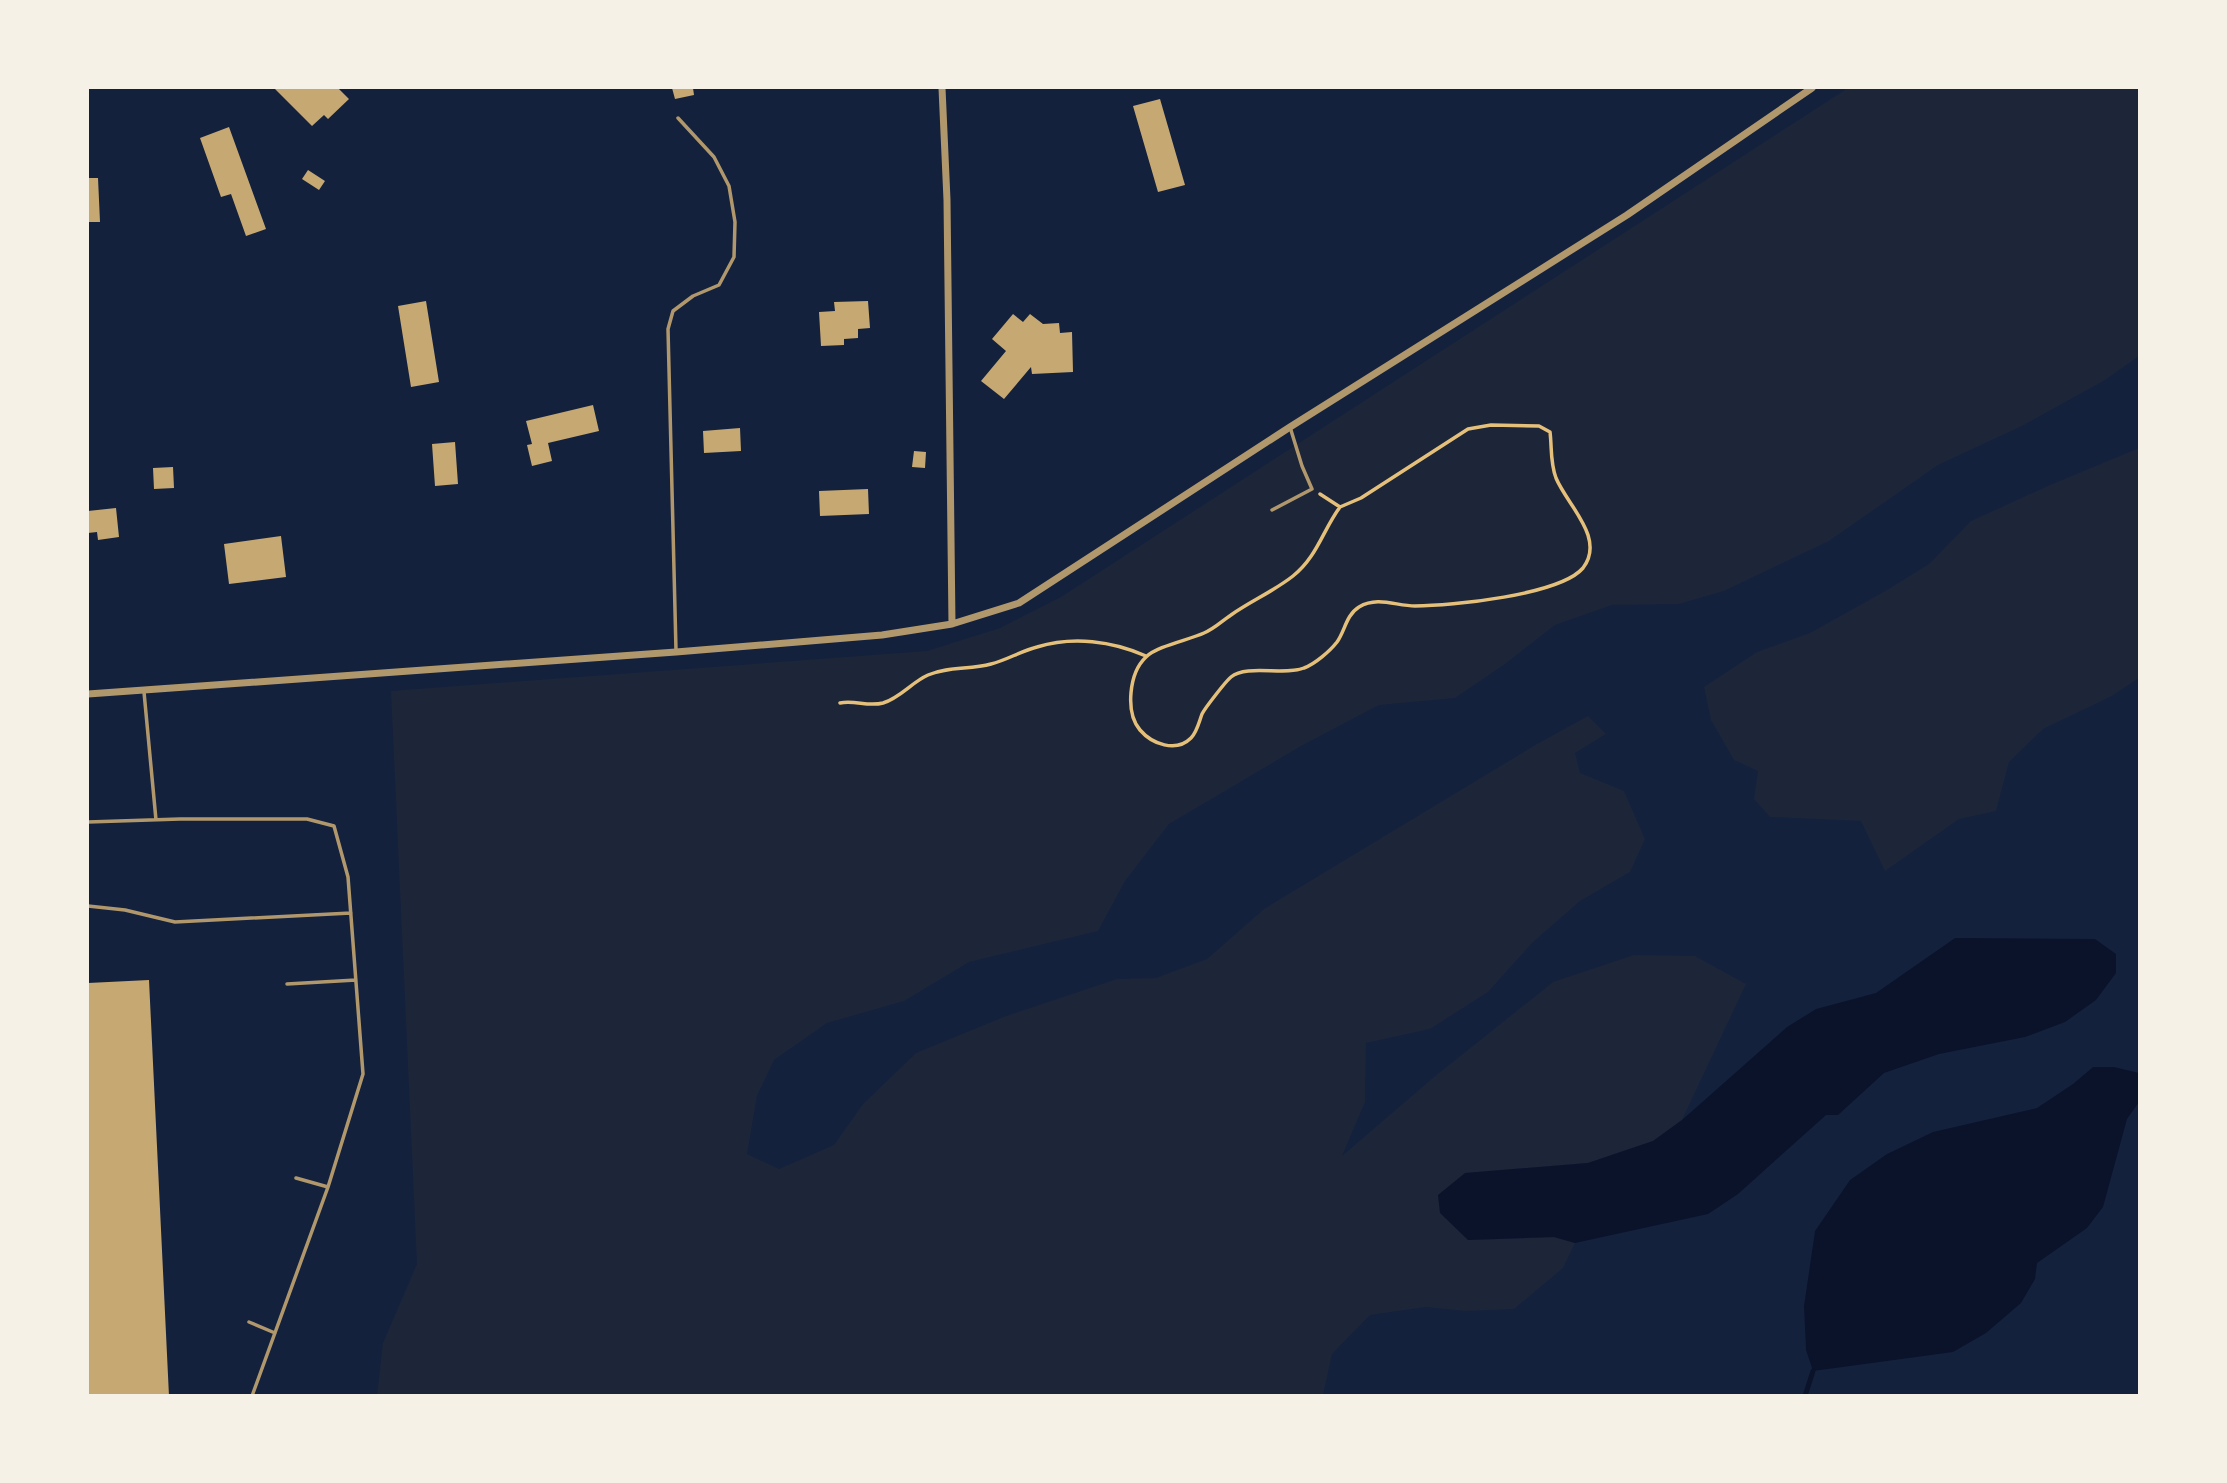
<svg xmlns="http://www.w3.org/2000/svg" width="2227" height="1483" viewBox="0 0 2227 1483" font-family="Rubik,sans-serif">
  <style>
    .green { fill: #1d2539 }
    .water { fill: #0b132b }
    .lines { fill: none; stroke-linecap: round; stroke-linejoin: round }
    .stream { stroke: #0b132b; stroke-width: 5 }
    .building { fill: #c6a872 }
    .path { stroke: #e5c07b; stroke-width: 3.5 }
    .service { stroke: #b1986c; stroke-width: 3.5 }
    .minor { stroke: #b1986c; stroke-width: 7 }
  </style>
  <rect width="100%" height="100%" fill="#14213d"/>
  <path class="green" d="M1848,88h291v268l-34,24 -83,46 -84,39 -109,76 -105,50 -45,13 -67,1 -57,20 -50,39 -50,34 -76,7 -78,41 -132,78 -44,57 -27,50 -129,31 -65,39 -77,22 -53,37 -17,36 -10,58 32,15 55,-24 29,-41 53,-51 90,-37 111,-37 39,-1 51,-19 57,-50 273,-165 51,-28 18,18 -31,19 5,20 44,18 21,48 -15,33 -50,29 -48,42 -44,49 -58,37 -64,14 -1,59 -23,54 92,-79 119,-95 81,-27 61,1 51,28 -64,136 -29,21 -65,22 -123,10 3,67 86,-3 21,6 -12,25 -49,41 -49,2 -39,-4 -56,8 -38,39 -9,41 -946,1 6,-53 34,-79 -26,-573 536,-40 73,-23 61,-31z
    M2139,448v230l-27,18 -69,33 -34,33 -13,49 -37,8 -74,52 -24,-50 -91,-4 -16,-18 4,-28 -24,-11 -23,-40 -7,-33 53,-35 53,-19 77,-43 42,-26 42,-43 79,-36z"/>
  <path class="water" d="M1955,938l140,1 21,15v19l-20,27 -31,22 -40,15 -86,17 -55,19 -46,42h-12l-88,79 -30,20 -133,29 -21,-6 -86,3 -28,-27 -2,-18 27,-22 123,-10 65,-22 29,-21 105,-93 29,-18 60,-16z
    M2093,1067h21l25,6v29l-12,17 -24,88 -16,21 -50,35 -2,16 -14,24 -35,30 -33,19 -140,19 -7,-21 -2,-44 11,-75 35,-51 37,-26 46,-22 104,-24 36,-24z"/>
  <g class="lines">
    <path class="stream" d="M1805,1396l8,-25"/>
  </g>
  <path class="building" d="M274,88h64l11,11 -21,20 -4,-4 -12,11z
    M672,88h21l1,7 -19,4z
    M1160,99l25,86 -27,7 -25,-86z
    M229,127l37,102 -20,7 -15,-42 -10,3 -21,-59z
    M308,170l17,11 -6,9 -17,-11z
    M88,178h10l2,44h-12z
    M426,301l13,81 -28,5 -13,-81z
    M868,301l2,27 -12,1v9l-14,1v6l-23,1 -2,-34 16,-1 -1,-9z
    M1013,314l10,8 7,-8 13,10 16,-1 1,10 12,-1 1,40 -41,2 -1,-7 -27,32 -23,-18 25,-30 -14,-12z
    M593,405l6,26 -51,12 4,18 -20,5 -5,-21 5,-1 -6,-23z
    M740,428l1,23 -37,2 -1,-22z
    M455,442l3,42 -23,2 -3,-42z
    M914,451l12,1 -1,16 -13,-1z
    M173,467l1,21 -20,1 -1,-21z
    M868,489l1,25 -49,2 -1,-25z
    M116,508l3,29 -21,3 -1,-8 -9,1v-22z
    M281,536l5,41 -57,7 -5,-40z
    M149,980l20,416h-81v-413z"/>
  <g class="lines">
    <path class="path" d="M1320,494l20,13 21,-9 107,-69 23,-4 48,1 11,6c2,16 0,30 6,46 11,27 50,60 27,90 -23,27 -132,38 -168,38 -19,0 -37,-10 -56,1 -13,8 -14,24 -22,35 -7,9 -22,22 -33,26 -20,8 -57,-4 -73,9 -5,4 -26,31 -29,37 -3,8 -5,18 -11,24 -15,15 -39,6 -51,-8 -15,-18 -11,-57 6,-73 11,-11 43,-17 58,-24 10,-4 18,-12 27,-18 20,-14 43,-24 62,-39 24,-19 30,-46 47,-69
      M840,703c15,-3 28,4 43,0 17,-5 29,-21 45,-28 21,-9 42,-5 63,-11 16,-4 30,-13 46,-17 36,-11 75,-6 109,9"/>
    <path class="service" d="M1272,510l40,-21 -10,-23 -12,-39
      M676,650l-8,-321 5,-18 20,-15 26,-11 15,-28 1,-35 -6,-36 -15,-29 -36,-39
      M144,692l12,128
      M88,822l92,-3h127l27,7 14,51 15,197 -35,113 -76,209
      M88,906l37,4 50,12 176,-9
      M287,984l69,-4
      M296,1178l32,9
      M249,1322l26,11"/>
    <path class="minor" d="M942,88l5,112 5,424
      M88,694l588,-42 206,-17 70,-11 67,-21 271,-176 337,-212 185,-127"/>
  </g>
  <rect width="2227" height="1483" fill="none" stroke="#f6f1e7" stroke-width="178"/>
</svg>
